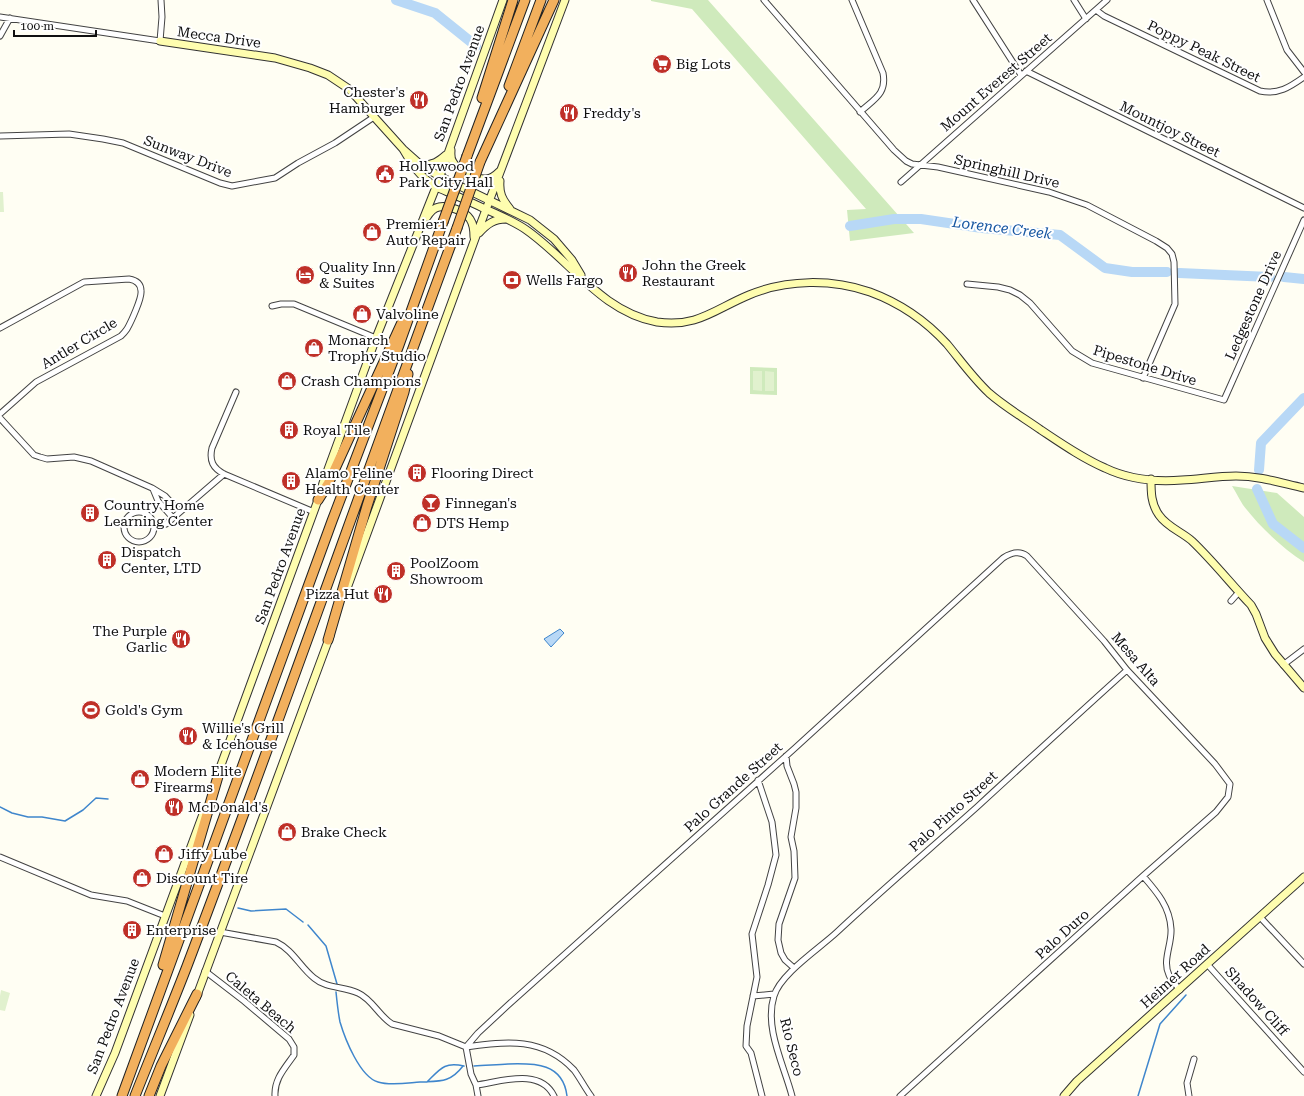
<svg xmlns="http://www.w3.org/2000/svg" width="1304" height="1096" viewBox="0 0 1304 1096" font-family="'Roboto Serif',serif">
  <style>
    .green { fill: #cfeabc }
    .pitch { fill: #e1f1ce }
    .water { fill: #b8d8f6; stroke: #3f86cc }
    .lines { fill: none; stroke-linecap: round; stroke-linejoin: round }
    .stream { stroke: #3f86cc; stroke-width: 1.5 }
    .river { stroke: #b8d8f6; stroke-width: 10 }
    .street-casing { stroke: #434343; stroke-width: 7 }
    .secondary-casing { stroke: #323232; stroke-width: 9 }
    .highway-casing { stroke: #212121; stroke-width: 11 }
    .street { stroke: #fff; stroke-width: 5 }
    .secondary { stroke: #fefdaf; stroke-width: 7 }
    .highway { stroke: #f2b05d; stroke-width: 9 }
    .highway-bridge-casing { stroke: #212121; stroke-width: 11; stroke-linecap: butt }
    .highway-bridge { stroke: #f2b05d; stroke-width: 9 }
    .labels { text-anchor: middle; stroke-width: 4; stroke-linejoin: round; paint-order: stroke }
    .street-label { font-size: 14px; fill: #101010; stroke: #fff }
    .poi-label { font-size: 14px; fill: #101010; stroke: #fff; text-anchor: start }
    .water-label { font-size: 15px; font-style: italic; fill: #1958a2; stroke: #fff }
  </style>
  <rect width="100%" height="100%" fill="#fffef3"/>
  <path class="green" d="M651,0h57l206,233 -64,8 -3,-31 19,-1 -174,-200 -41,-8z
    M750,367l27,1v27l-27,-1z
    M1232,486l45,7 27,24v45c-22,-14 -45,-36 -61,-57 -4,-6 -7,-13 -11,-19z"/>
  <path class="pitch" d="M0,192h3l1,20h-4z
    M753,371h9v20l-9,-1z
    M765,371l9,1v19h-9z
    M1,990l9,3 -5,18 -5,-1v-14z"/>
  <path class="water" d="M560,629l4,4 -13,14 -7,-8z"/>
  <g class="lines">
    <path class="stream" d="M0,807l12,6 16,4h14l23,4 18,-11 13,-12 12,1
      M238,908l13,3 35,-2 17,13
      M308,925l18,21 11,38
      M336,992c1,10 2,20 4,30 5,17 20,55 38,60 12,4 29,1 42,0 20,-1 30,1 43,-16
      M474,1066c11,-1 23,-1 34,-2 27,-1 55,-1 59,32
      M427,1082c14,-14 17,-20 37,-16
      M1138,1096l22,-72 26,-29"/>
    <path class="river" d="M396,0l39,13 41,33
      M850,226l44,-7h27l61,9 78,7 45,33 27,4h35
      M1179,273l91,4
      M1284,277l20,2
      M1259,470l2,-27 43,-45
      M1257,489l16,35 31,24"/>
    <defs>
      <path id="street" d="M764,0l130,150 12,11 6,3 26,3 111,25 38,13 69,36 11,7 5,6 2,8 1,42 -32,74
        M852,0l31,73c4,21 -9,26 -23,39
        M973,0l48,75
        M1074,0l12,19
        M1267,0l20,50 17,22
        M1096,10l8,6 156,75c18,4 30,-4 44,-14
        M0,17l160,24 2,-24 -1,-17
        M0,36l10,-18
        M1026,71l278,137
        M0,136l69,-2 34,5 20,4 97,40 12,3 43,-8 23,-15 37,-20 39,-26
        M901,182l206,-182
        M967,284l31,3 12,3 10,5 10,8 42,48 20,12 132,37 80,-180
        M272,306l9,-2h13l82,34
        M0,328l84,-46 45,-3c6,1 12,4 12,12 1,7 -10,31 -14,38 -2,3 -4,5 -6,7l-85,46 -36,32
        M236,392l-24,56c-3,13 1,20 12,26l90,38
        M0,418l34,37 6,2 7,2 27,-2 17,4 61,27 13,8 15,16
        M153,489l5,12 15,17
        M124 527a15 15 0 1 1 30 0a15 15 0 1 1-30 0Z
        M154,527l12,-3 58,-50
        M1231,601l8,-9
        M1283,665l21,-16
        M786,756l1,10 7,18 2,8v16l-5,29 3,14 1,27 -16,46 -1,16 3,13 4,7 9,8
        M758,780l14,42 4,33 -8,30 -16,49 5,43 -10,49 -1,20 5,7 11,43
        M0,857l91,38 36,6 38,15
        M1143,876c14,16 27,31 28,53 1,15 -9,32 -2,46 2,5 7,10 11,15
        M1260,917l44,47
        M220,932l56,10c17,8 24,25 38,36 13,11 29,8 44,15 14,6 21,23 34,31l47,12 27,11
        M1207,964l97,108
        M205,971l39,30 45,38 5,8v8c-9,13 -20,24 -19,41
        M753,996l21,-2
        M466,1047l12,-14 29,-27 288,-258 208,-190c8,-5 16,-8 24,-2l77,85 23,29 88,94 15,20 -2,13 -12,15 -73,64 -243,220
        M466,1047c41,-6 77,-10 108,23 6,8 11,18 17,26
        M466,1047l5,27 5,11 2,11
        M476,1085c24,-3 64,-18 78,11
        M792,1096c-8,-31 -28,-68 -18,-100 6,-22 46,-48 63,-64 46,-43 93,-83 140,-125 50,-46 100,-92 150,-137
        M1189,1096l-2,-13 7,-24"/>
      <path id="secondary" d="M160,41l115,17 35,10 18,7 21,14 54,60 18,16 18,11 91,44 24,19 18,21 9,15
        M403,149c10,17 16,27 33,38 16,7 33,14 49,22 14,6 28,12 40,20 44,30 76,83 132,93 40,6 58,-13 92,-27 38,-16 83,-16 121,-3 30,11 56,29 77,52 14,17 26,34 42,49 16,14 35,25 52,37 21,14 41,28 64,38 23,11 52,14 77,12 18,-1 36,-4 54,-4 24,0 45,7 68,12
        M451,150c0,4 -1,8 2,12 4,8 25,18 33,17 6,0 10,-4 14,-8
        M422,165c11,0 16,-3 24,-10
        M500,181c-1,12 2,18 10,28
        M427,217c3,-5 6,-9 12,-10 9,-2 26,4 31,12 4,6 4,12 4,18
        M479,233c8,-9 15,-14 27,-14
        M1151,479c0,13 0,25 8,36 8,12 23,17 33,26 21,20 39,43 59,64l5,9 9,24 10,16 29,34
        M346,591l130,-355 89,-236
        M217,776l101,-276 5,-17 53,-145 60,-151 67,-187
        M196,998l134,-362
        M96,1096l19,-43 88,-239
        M160,1096l30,-81
        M1064,1096l13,-15 227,-204"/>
      <path id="highway" d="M509,86l32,-86
        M482,98l31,-98
        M467,156l58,-156
        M480,162l74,-162
        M318,500l10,-16 75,-164
        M328,640l39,-134 37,-114 4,-18
        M163,965l56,-192
        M122,1096l210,-575 67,-176 44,-123
        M135,1096c17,-43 35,-86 52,-130 93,-245 179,-492 270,-738
        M149,1096l12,-30 36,-72"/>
    </defs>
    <use href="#street" class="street-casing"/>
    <use href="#secondary" class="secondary-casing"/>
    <use href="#highway" class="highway-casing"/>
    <use href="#street" class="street"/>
    <use href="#secondary" class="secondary"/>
    <use href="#highway" class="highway"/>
    <defs>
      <path id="highway-bridge" d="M443,222l24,-66
        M457,228l23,-66"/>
    </defs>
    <use href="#highway-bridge" class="highway-bridge-casing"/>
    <use href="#highway-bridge" class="highway-bridge"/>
  </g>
  <defs>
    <symbol id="supermarket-disc" viewBox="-11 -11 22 22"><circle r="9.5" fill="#bf3028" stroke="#fff"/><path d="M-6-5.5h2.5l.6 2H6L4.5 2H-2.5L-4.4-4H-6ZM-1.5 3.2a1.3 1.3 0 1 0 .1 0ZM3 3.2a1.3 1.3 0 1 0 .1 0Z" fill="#fff"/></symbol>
    <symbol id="restaurant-disc" viewBox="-11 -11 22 22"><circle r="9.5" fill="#bf3028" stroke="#fff"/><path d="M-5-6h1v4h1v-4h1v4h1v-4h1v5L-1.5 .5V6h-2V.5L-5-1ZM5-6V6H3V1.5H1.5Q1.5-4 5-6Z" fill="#fff"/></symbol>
    <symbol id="civic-disc" viewBox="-11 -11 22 22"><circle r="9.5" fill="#bf3028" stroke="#fff"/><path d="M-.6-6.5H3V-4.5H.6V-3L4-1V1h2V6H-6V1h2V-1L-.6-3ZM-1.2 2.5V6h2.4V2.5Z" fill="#fff"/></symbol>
    <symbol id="shop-disc" viewBox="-11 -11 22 22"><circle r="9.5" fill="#bf3028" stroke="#fff"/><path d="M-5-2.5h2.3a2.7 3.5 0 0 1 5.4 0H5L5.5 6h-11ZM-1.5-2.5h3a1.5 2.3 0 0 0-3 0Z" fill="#fff"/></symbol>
    <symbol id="hotel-disc" viewBox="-11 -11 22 22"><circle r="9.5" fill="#bf3028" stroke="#fff"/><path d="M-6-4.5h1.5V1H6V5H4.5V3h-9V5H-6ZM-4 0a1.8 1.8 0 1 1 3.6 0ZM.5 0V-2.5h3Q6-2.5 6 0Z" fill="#fff"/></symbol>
    <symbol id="bank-disc" viewBox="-11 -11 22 22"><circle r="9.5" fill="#bf3028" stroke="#fff"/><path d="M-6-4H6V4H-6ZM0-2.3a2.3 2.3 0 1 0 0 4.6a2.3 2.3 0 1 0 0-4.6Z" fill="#fff"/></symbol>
    <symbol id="building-disc" viewBox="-11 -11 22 22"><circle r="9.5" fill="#bf3028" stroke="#fff"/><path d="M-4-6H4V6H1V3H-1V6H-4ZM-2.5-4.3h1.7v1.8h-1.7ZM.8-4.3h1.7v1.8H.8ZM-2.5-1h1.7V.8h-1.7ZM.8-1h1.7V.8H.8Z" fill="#fff"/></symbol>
    <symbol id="bar-disc" viewBox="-11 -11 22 22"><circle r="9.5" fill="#bf3028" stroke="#fff"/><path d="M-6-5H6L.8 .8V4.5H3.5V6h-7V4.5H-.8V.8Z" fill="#fff"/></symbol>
    <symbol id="stadium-disc" viewBox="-11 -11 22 22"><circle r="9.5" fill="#bf3028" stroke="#fff"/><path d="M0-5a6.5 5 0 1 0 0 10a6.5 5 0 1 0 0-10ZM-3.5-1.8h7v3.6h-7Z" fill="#fff"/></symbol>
  </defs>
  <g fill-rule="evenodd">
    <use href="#supermarket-disc" x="651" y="53" width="22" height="22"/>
    <use href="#restaurant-disc" x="408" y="89" width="22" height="22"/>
    <use href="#restaurant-disc" x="558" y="102" width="22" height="22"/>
    <use href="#civic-disc" x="374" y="163" width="22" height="22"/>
    <use href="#shop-disc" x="361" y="221" width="22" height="22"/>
    <use href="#restaurant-disc" x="617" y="262" width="22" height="22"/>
    <use href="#hotel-disc" x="294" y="264" width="22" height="22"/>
    <use href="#bank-disc" x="501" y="269" width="22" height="22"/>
    <use href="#shop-disc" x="351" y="303" width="22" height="22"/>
    <use href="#shop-disc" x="303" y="337" width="22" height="22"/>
    <use href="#shop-disc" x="276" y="370" width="22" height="22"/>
    <use href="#building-disc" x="278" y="419" width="22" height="22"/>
    <use href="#building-disc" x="406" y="462" width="22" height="22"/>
    <use href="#building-disc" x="280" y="470" width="22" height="22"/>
    <use href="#bar-disc" x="420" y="492" width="22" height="22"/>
    <use href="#building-disc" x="79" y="502" width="22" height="22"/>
    <use href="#shop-disc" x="411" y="512" width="22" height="22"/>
    <use href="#building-disc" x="96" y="549" width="22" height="22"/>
    <use href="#building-disc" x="385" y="560" width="22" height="22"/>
    <use href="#restaurant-disc" x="372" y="583" width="22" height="22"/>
    <use href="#restaurant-disc" x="170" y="628" width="22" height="22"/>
    <use href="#stadium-disc" x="80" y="699" width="22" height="22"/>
    <use href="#restaurant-disc" x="177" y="725" width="22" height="22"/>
    <use href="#shop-disc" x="129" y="768" width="22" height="22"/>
    <use href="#restaurant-disc" x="163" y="796" width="22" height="22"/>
    <use href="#shop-disc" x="276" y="821" width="22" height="22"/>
    <use href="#shop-disc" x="153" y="843" width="22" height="22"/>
    <use href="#shop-disc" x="131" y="867" width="22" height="22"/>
    <use href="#building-disc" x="121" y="919" width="22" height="22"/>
  </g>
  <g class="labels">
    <g class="street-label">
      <text transform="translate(219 37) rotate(8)" y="5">Mecca Drive</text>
      <text transform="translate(1204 51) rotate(26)" y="5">Poppy Peak Street</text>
      <text transform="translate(996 82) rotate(-41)" y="5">Mount Everest Street</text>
      <text transform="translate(459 83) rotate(-70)" y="5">San Pedro Avenue</text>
      <text transform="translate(1170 129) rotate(26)" y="5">Mountjoy Street</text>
      <text transform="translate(188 156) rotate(21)" y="5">Sunway Drive</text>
      <text transform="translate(1007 171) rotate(13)" y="5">Springhill Drive</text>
      <text transform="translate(1253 305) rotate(-66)" y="5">Ledgestone Drive</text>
      <text transform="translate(79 343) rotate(-31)" y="5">Antler Circle</text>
      <text transform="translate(1145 365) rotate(17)" y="5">Pipestone Drive</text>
      <text transform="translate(280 566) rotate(-70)" y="5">San Pedro Avenue</text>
      <text transform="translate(1136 659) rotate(49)" y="5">Mesa Alta</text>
      <text transform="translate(733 787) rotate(-42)" y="5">Palo Grande Street</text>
      <text transform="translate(953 811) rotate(-42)" y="5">Palo Pinto Street</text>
      <text transform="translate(1062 934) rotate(-42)" y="5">Palo Duro</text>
      <text transform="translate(1175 976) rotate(-42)" y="5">Heimer Road</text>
      <text transform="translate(1257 1001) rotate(48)" y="5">Shadow Cliff</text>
      <text transform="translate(261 1002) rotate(40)" y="5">Caleta Beach</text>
      <text transform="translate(113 1016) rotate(-69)" y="5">San Pedro Avenue</text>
      <text transform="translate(792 1047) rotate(76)" y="5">Rio Seco</text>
    </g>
    <g class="poi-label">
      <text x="676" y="69">Big Lots</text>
      <text x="405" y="97" text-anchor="end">Chester's<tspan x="405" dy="16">Hamburger</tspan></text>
      <text x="583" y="118">Freddy's</text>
      <text x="399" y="171">Hollywood<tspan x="399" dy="16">Park City Hall</tspan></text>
      <text x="386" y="229">Premier1<tspan x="386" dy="16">Auto Repair</tspan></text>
      <text x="642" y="270">John the Greek<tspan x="642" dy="16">Restaurant</tspan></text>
      <text x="319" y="272">Quality Inn<tspan x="319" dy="16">&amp; Suites</tspan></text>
      <text x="526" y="285">Wells Fargo</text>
      <text x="376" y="319">Valvoline</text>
      <text x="328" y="345">Monarch<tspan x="328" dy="16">Trophy Studio</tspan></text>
      <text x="301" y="386">Crash Champions</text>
      <text x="303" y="435">Royal Tile</text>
      <text x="305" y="478">Alamo Feline<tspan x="305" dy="16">Health Center</tspan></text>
      <text x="431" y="478">Flooring Direct</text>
      <text x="445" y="508">Finnegan's</text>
      <text x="104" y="510">Country Home<tspan x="104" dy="16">Learning Center</tspan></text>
      <text x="436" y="528">DTS Hemp</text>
      <text x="121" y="557">Dispatch<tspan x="121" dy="16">Center, LTD</tspan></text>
      <text x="410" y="568">PoolZoom<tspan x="410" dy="16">Showroom</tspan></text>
      <text x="369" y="599" text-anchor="end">Pizza Hut</text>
      <text x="167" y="636" text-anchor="end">The Purple<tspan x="167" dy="16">Garlic</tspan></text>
      <text x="105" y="715">Gold's Gym</text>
      <text x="202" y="733">Willie's Grill<tspan x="202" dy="16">&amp; Icehouse</tspan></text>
      <text x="154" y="776">Modern Elite<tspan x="154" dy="16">Firearms</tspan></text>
      <text x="188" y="812">McDonald's</text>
      <text x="301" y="837">Brake Check</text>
      <text x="178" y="859">Jiffy Lube</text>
      <text x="156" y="883">Discount Tire</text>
      <text x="146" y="935">Enterprise</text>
    </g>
    <g class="water-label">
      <text transform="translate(1002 228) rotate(7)" y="5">Lorence Creek</text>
    </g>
  </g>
  <path d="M14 30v6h82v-6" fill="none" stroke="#101010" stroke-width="2"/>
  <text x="20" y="30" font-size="12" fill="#101010" stroke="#ffffff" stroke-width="3" paint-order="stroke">100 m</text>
</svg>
